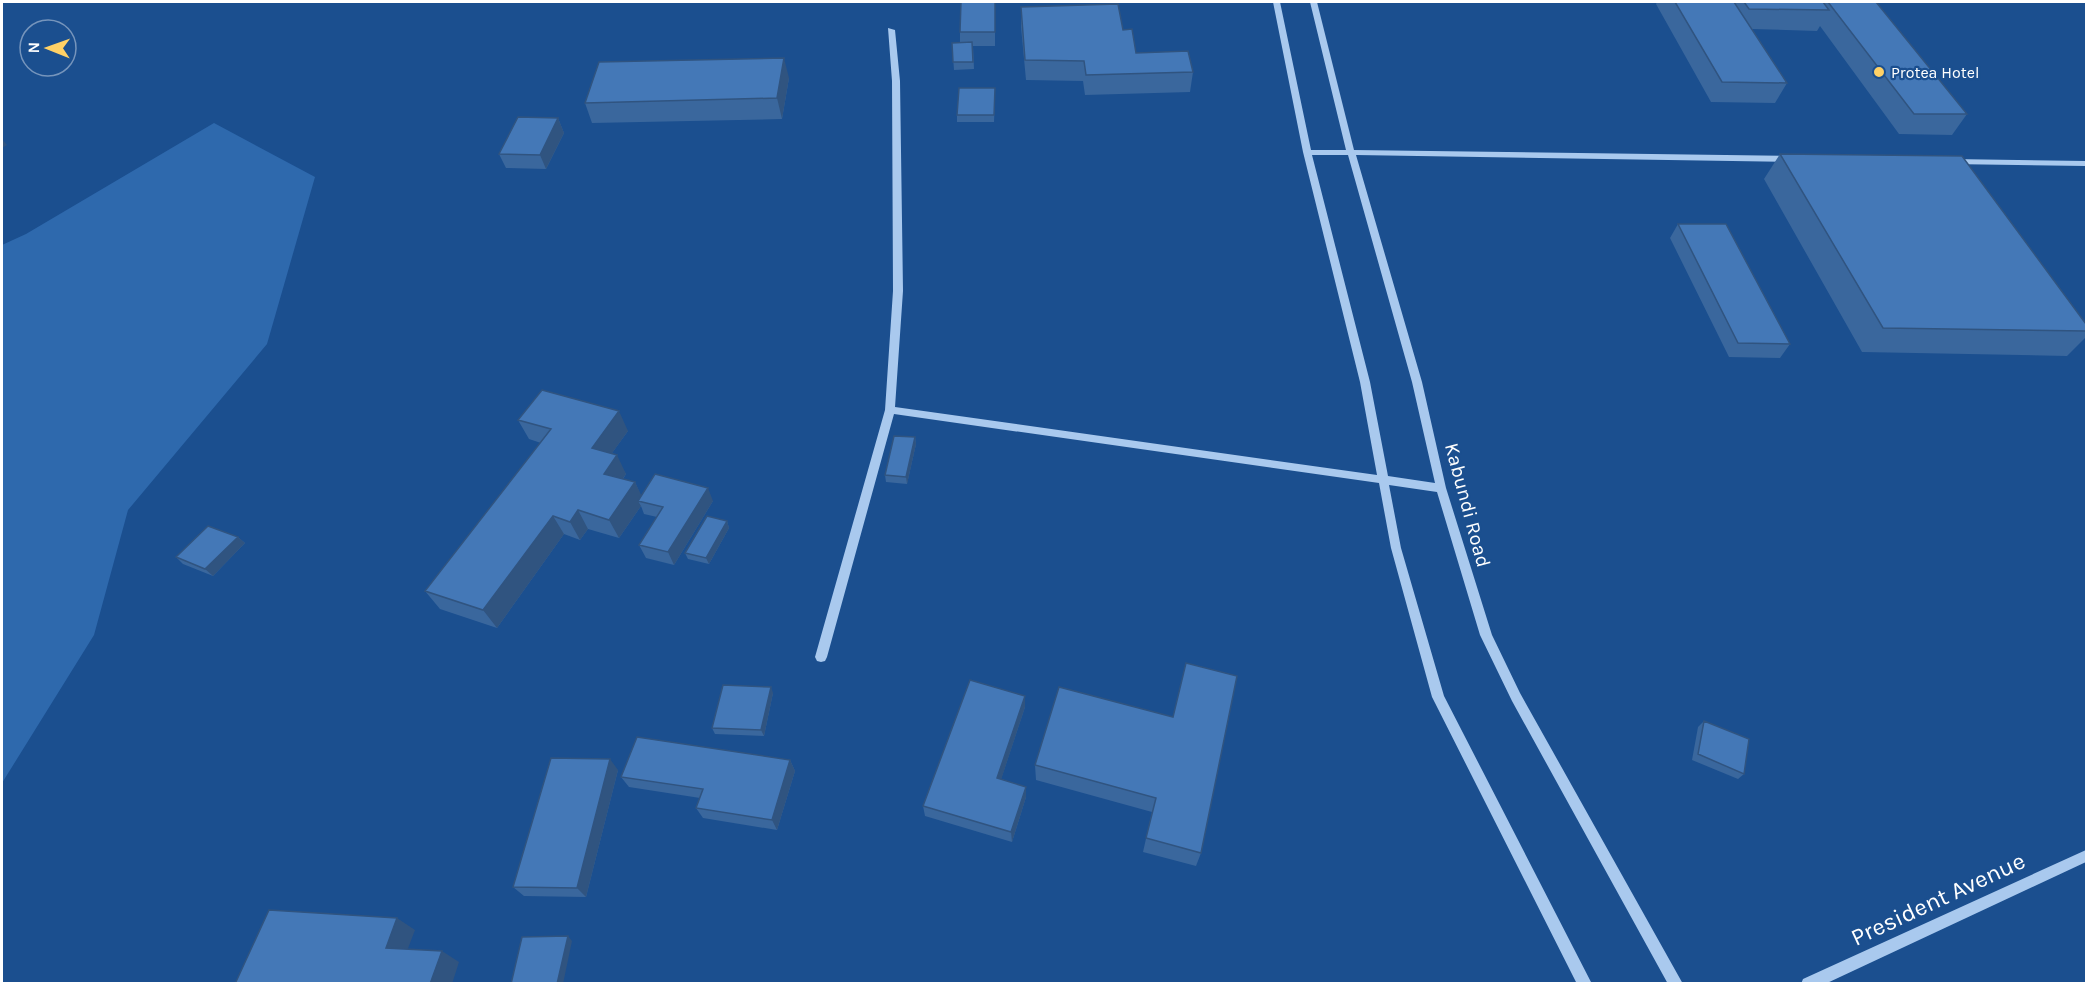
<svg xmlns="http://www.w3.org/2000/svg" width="2088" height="985" viewBox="0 0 2088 985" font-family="Karla,sans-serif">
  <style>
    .green { fill: #2e69ad }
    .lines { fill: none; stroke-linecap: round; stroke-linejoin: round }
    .minor { fill: #a9c9ee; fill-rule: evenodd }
    .wall { fill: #3a679d }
    .shaded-wall { fill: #305480 }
    .building { fill: #4478b7; stroke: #305480; stroke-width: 1.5 }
    .poi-dot { fill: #ffd166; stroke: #1b4f8f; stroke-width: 2 }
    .labels { text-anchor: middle; stroke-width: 4.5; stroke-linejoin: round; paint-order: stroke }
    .far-poi-label { font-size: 16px; fill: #fff; stroke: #1b4f8f; text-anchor: start }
    .street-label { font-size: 20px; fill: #fff; stroke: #1b4f8f }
    .near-street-label { font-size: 24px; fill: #fff; stroke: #1b4f8f }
  </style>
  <rect width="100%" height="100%" fill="#1b4f8f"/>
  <path class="green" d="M214,123l101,54 -48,167 -139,166 -34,125 -92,148v-538l24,-11z"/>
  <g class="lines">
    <path class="minor" d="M1273,2h7l31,148h35l-36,-148h7l37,148 436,6 4,3 -4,3 -434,-7 66,227 24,106 46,147 28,58 163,291h-15l-156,-283 -32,-66 -43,-143 -48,-7 12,63 43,148 148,288h-15l-145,-287 -41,-149 -12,-65 -485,-69 -67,243 -2,4 -4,1 -4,-1 -2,-4 70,-247 8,-119 -1,-210 -4,-53 7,2 5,51 3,210 -8,116 482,68 -17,-93 -57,-230zM1312,155h36l64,227 23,101 -47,-7 -18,-94z
      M1952,159l134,2v5l-137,-2 -1,-2z
      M2086,850v12l-261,122h-24l2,-5z"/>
  </g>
  <path class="wall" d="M995,2v44h-22l1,23 -20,1 -2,-27h8v-11z
    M1657,2h219l91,112 -15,21 -53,-1 -79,-108 -3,5 -65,-2 35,54 -12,20 -64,-1 -55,-98z
    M1021,7l102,23 13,23 57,19 -3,20 -105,3 -2,-14 -57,-1 -5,-53z
    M789,78l-7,41 -190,4 -7,-20z
    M995,96l-1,26h-37v-7z
    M558,118l6,15 -18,36 -40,-1 -7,-14z
    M1780,154l306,170v13l-19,19 -205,-4 -98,-173z
    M1678,224l112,120 -10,14 -51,-1 -59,-119z
    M518,420l110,11 -16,22 14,21 -3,5 12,3 6,14 72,5 -39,64 -28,-7 -7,-13 18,-28 -13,-3 -3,-8 -22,32 -31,-9 -8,11 -16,-6 -67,94 -57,-19 -15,-18 116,-148 -12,-4z
    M915,437l1,7 -9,40 -21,-2 -1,-7z
    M727,521l2,7 -20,36 -21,-5 -3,-6z
    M238,537l7,6 -32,33 -30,-12 -7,-7z
    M773,693l-9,43 -49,-2 -3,-6z
    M1025,696v11l-24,72 25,8v10l-14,45 -87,-26 -2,-10z
    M1173,717l28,136 -5,13 -53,-14 9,-40 -116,-32 -1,-15z
    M1704,721l40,53 -6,5 -46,-19 6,-33z
    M790,760l5,11 -18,59 -74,-12 -7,-10 4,-10 -71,-11 -8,-10z
    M618,770l-32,127 -62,-1 -11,-9z"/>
  <path class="shaded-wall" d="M784,58l5,20 -7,41 -5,-21z
    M558,118l6,15 -18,36 -6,-14z
    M2,139l5,6 -5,3z
    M619,411l9,20 -26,36 -10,-19z
    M915,437l1,7 -9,40 -1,-7z
    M617,455l9,19 -13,19 -9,-19z
    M635,482l9,19h-6l3,5 -22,32 -10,-18z
    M708,488l5,13 -39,64 -6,-13z
    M578,510l10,19 -8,11 -10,-18z
    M553,516l11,18 -67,94 -14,-18z
    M727,521l2,7 -20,36 -3,-6z
    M238,537l7,6 -32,33 -8,-7z
    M771,687l2,6 -9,43 -3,-6z
    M1025,696v11l-27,82 -1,-11z
    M610,759l8,11 -32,127 -9,-9z
    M790,760l5,11 -18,59 -5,-10z
    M1026,787v10l-14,45 -1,-10z
    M397,918l18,12 -11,29 -18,-11z
    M568,936l4,5 -9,43h-6z
    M442,951l17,11 -7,22h-22z"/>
  <path class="building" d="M961,2h34v30h-35z
    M1675,2h59l53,81 -65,-1z
    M1744,2h79l6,8 -80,-1z
    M1828,2h48l91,112h-53z
    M1118,4l5,26 9,-1 4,24 52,-2 5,21 -107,3 -2,-14 -59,-1 -4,-53z
    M972,42l1,20h-20l-1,-19z
    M784,58l-7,40 -192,5 14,-41z
    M959,88h36l-1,27h-37z
    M518,117l40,1 -18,37 -41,-1z
    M1780,154l182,2 124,168v7l-203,-3z
    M1678,224h48l64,120 -52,-1z
    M542,390l77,21 -27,37 25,7 -13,19 31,8 -26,38 -31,-10 -8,12 -17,-6 -70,94 -58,-19 126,-162 -33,-9z
    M894,436l21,1 -9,40 -21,-2z
    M655,474l53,14 -40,64 -29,-7 24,-38 -25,-6z
    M707,516l20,5 -21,37 -21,-5z
    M208,526l30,11 -33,32 -29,-12z
    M1186,663l51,13 -36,177 -55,-15 10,-40 -121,-33 24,-78 114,30z
    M970,680l55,16 -28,82 29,9 -15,45 -88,-26z
    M723,685l48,2 -10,43 -49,-2z
    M1704,721l45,18 -5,35 -46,-20z
    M637,737l153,23 -18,60 -76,-12 7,-19 -82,-12z
    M551,758l59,1 -33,129 -64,-1z
    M269,910l128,8 -11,30 56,3 -12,33h-195z
    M568,936l-11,48h-46l11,-47z"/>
  <circle class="poi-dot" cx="1879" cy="72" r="6"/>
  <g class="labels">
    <g class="far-poi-label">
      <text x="1891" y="78">Protea Hotel</text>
    </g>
    <g class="street-label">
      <text transform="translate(1468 505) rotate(75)" y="7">Kabundi Road</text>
    </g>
    <g class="near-street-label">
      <text transform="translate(1938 899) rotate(-25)" y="8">President Avenue</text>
    </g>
  </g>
  <rect width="2088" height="985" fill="none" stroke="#ffffff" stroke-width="6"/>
  <g transform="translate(48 48) rotate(271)"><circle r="28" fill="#1b4f8f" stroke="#7695bc" stroke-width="1.5"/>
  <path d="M0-4.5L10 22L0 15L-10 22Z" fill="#ffd166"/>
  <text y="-9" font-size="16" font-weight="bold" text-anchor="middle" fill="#ffffff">N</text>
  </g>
</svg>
